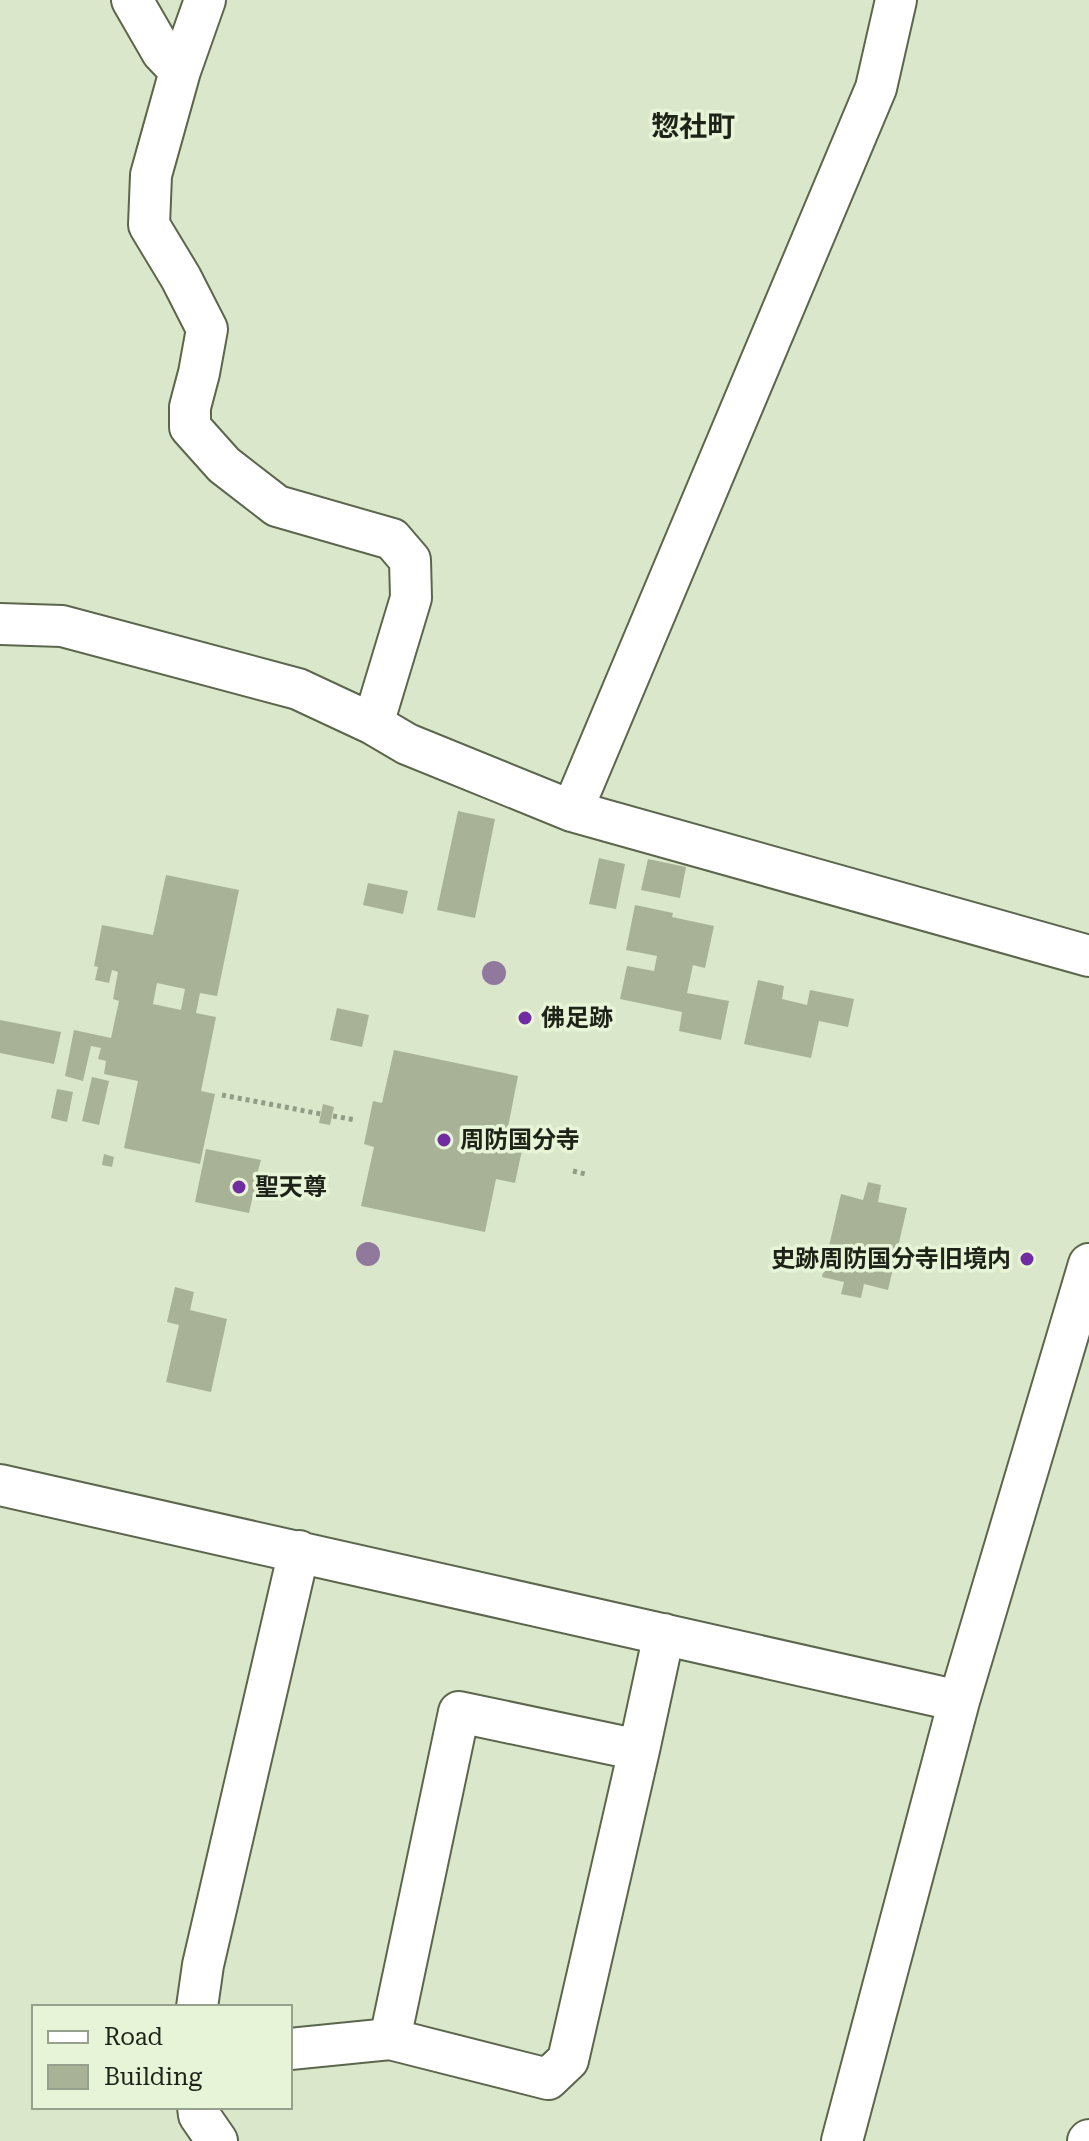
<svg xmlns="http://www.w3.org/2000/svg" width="1089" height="2141" viewBox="0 0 1089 2141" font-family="'Roboto Serif','Noto Sans JP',serif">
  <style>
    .building { fill: #a7b296; fill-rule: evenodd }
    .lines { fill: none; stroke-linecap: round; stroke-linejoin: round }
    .minor-casing { stroke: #5c664d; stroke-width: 44 }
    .path { stroke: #939c86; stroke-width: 5; stroke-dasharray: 4 4; stroke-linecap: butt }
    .minor { stroke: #fff; stroke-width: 40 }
    .tree { fill: #91799e }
    .poi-dot { fill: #702ca1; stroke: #e8f4d7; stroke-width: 3 }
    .labels { text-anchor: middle; stroke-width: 7; stroke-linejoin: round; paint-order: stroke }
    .poi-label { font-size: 24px; font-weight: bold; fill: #1e2318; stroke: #e8f4d7; text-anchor: start }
    .quarter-label { font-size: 28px; font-weight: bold; fill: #1e2318; stroke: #e8f4d7 }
  </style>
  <rect width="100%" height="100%" fill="#dbe7ca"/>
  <path class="building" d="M458,811l37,8 -20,99 -38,-8z
    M599,858l26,6 -9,45 -27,-5z
    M648,859l38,8 -6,31 -39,-8z
    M166,875l73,15 -22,106 -17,-3 -4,20 20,4 -15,74 14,3 -15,70 -76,-16 14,-67 -34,-7 2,-13 -8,-2 3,-11 -10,-2 -8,35 -18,-5 9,-46 37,8 8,-37 -6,-2 5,-27 -6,-2 -3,13 -14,-3 3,-13 -4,-1 8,-41 51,10zM157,983l28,6 -4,21 -28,-6z
    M368,883l40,8 -5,23 -40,-9z
    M635,905l38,8 -1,4 42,9 -9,42 -12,-3 -6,28 42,8 -8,39 -42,-9 3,-19 -62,-13 7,-33 27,5 3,-15 -31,-6z
    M758,980l26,6 -2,13 25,6 3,-15 44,9 -6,28 -29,-6 -8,37 -67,-14z
    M337,1008l32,7 -7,32 -32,-7z
    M0,1020l61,12 -7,32 -54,-11z
    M394,1050l124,26 -11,56 18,4 -10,47 -19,-4 -11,53 -124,-26 13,-59 -10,-3 9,-43 9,2z
    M92,1077l17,4 -10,44 -17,-4z
    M57,1089l16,3 -6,30 -16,-4z
    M323,1104l11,3 -4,18 -11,-2z
    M206,1149l55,11 -4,14 25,6 -4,20 -25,-5 -4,18 -54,-11z
    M104,1154l10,3 -2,10 -10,-2z
    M868,1182l13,3 -3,17 29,6 -19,82 -24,-6 -3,14 -20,-4 3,-12 -22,-5 19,-83 22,6z
    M175,1287l19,5 -4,18 37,9 -16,73 -45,-10 13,-57 -12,-3z"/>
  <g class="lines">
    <defs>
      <path id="minor" d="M132,0l30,52 18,19
        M205,0l-25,71 -29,104 -2,50 32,53 26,51 -8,44 -9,34v20l34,38 53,41 115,33 18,21 1,38 -38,126
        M0,624l62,2 236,63 75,35 34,20 165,67 517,145
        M572,811l304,-723 20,-88
        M0,1485l959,216
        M197,2007l6,-42 96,-414
        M390,2039l69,-327 180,38
        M290,2049l100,-10 158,40 20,-19 71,-310 25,-116
        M198,2107l1,8 18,26
        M842,2141l117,-440 130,-437
        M1088,2141l1,-1"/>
    </defs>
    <use href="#minor" class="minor-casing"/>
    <path class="path" d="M222,1095l99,19
      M333,1116l23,4
      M573,1171l12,3"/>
    <use href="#minor" class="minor"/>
  </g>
  <g class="tree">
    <circle cx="494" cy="973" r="12"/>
    <circle cx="368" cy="1254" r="12"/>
  </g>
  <g class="poi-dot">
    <circle cx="525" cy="1018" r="8"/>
    <circle cx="444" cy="1140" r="8"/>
    <circle cx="239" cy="1187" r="8"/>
    <circle cx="1027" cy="1259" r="8"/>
  </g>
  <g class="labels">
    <g class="poi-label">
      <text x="541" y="1026">佛足跡</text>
      <text x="460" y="1148">周防国分寺</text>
      <text x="255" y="1195">聖天尊</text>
      <text x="1011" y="1267" text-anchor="end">史跡周防国分寺旧境内</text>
    </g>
    <g class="quarter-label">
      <text x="693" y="136">惣社町</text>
    </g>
  </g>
  <rect x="32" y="2005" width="260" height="104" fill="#e8f4d7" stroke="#97a08b" stroke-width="2"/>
  <rect x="48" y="2031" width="40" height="12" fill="#ffffff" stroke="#97a08b" stroke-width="2"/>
  <text x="104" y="2045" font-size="24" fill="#1e2318">Road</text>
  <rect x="48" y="2065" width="40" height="24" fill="#a7b296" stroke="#97a08b" stroke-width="2"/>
  <text x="104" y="2085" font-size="24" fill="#1e2318">Building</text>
</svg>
